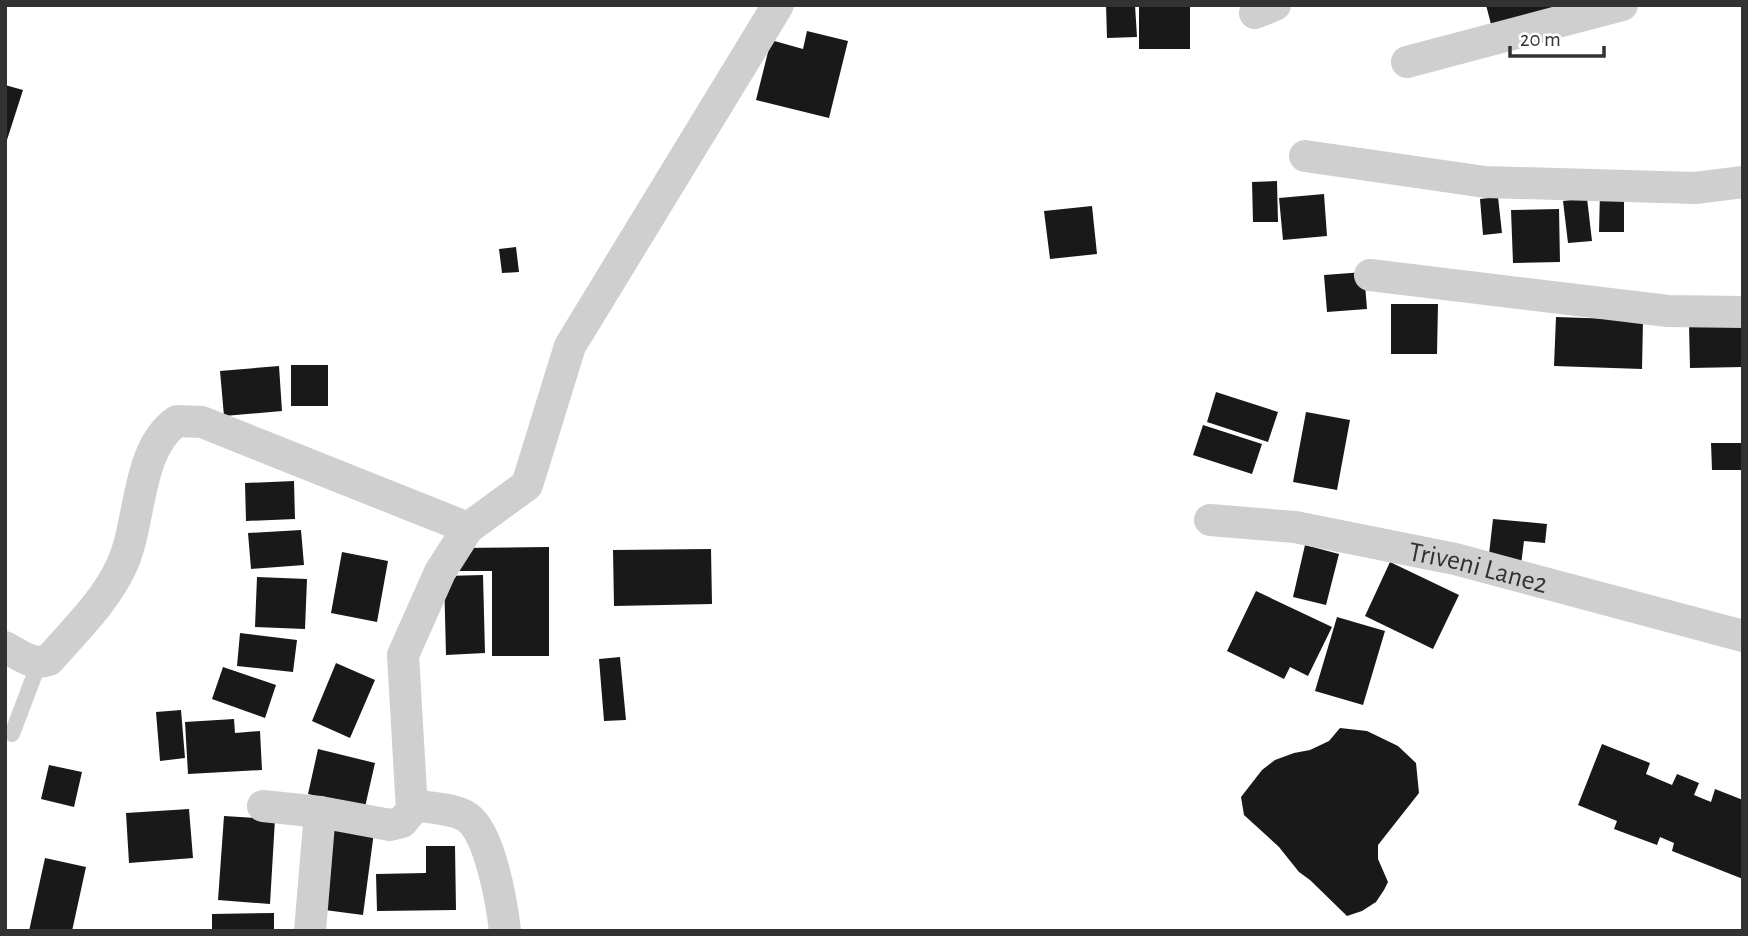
<svg xmlns="http://www.w3.org/2000/svg" width="1748" height="936" viewBox="0 0 1748 936" font-family="'Alegreya Sans',sans-serif">
  <style>
    .building { fill: #191919 }
    .lines { fill: none; stroke-linecap: round; stroke-linejoin: round }
    .lane { stroke: #cfcfcf; stroke-width: 16 }
    .street { stroke: #cfcfcf; stroke-width: 32 }
    .labels { text-anchor: middle; stroke-width: 7; stroke-linejoin: round; paint-order: stroke }
    .street-label { font-size: 28px; fill: #323232; stroke: #fff }
  </style>
  <rect width="100%" height="100%" fill="#fff"/>
  <path class="building" d="M1106,5h29l2,32 -30,1z
    M1139,5h51v44h-51z
    M1486,5h68l1,6 -63,17z
    M807,31l41,10 -19,77 -73,-18 15,-60 32,9z
    M5,85l18,5 -17,53h-1z
    M1277,181l1,41h-25l-1,-40z
    M1600,192l24,1v39h-25z
    M1324,194l3,42 -44,4 -4,-42z
    M1498,197l4,36 -19,2 -3,-36z
    M1587,198l5,43 -24,2 -5,-42z
    M1092,206l5,48 -47,5 -6,-48z
    M1559,209l1,53 -47,1 -2,-53z
    M516,247l3,25 -17,1 -3,-24z
    M1364,272l3,37 -40,3 -3,-37z
    M1391,304h47l-1,50h-46z
    M1556,317l87,3 -1,49 -88,-3z
    M1743,323v44l-53,1 -1,-44z
    M291,365h37v41h-37z
    M279,366l3,45 -58,5 -4,-45z
    M1216,392l62,20 -10,30 -61,-20z
    M1306,412l44,8 -13,70 -44,-8z
    M1203,425l59,19 -10,30 -59,-19z
    M1711,443h32v27h-31z
    M294,481l1,38 -49,2 -1,-38z
    M1493,519l54,5 -2,19 -21,-2 -3,24 -33,-2z
    M301,530l3,35 -53,4 -3,-36z
    M1305,545l34,9 -13,51 -33,-8z
    M549,547v109h-57v-85h-34v-23z
    M711,549l1,55 -98,2 -1,-56z
    M342,552l46,9 -11,61 -46,-9z
    M1390,562l69,33 -26,54 -68,-33z
    M483,575l2,78 -39,2 -2,-79z
    M257,577l50,2 -2,50 -50,-2z
    M1256,591l76,36 -24,49 -18,-9 -6,12 -57,-28z
    M1337,617l48,14 -22,74 -48,-14z
    M240,633l57,7 -4,32 -56,-6z
    M620,657l6,63 -22,1 -5,-62z
    M336,663l39,17 -25,58 -38,-17z
    M223,667l53,18 -11,33 -53,-19z
    M181,710l4,48 -25,3 -4,-49z
    M234,719l1,14 25,-2 2,39 -74,4 -3,-52z
    M1340,728l27,3 31,15 18,17 3,30 -41,52v14l10,23 -4,8 -8,12 -14,9 -15,5 -37,-36 -11,-8 -20,-25 -35,-32 -3,-18 21,-27 13,-10 19,-7 16,-3 19,-9z
    M1602,744l48,19 -4,11 26,11 5,-11 22,9 -5,12 17,7 4,-13 28,11v79l-71,-28 2,-8 -14,-6 -3,8 -43,-16 3,-8 -39,-16z
    M318,749l57,14 -10,44 -57,-13z
    M49,765l33,7 -8,35 -33,-8z
    M189,809l4,49 -64,5 -3,-50z
    M224,816l51,3 -5,85 -52,-4z
    M327,826l47,6 -11,83 -46,-6z
    M426,846h29l1,64 -79,1 -1,-37 50,-1z
    M45,858l41,9 -14,64h-43z
    M274,913v18h-62v-17z"/>
  <g class="lines">
    <path class="lane" d="M12,734l27,-71"/>
    <g class="street">
      <path d="M1255,13l20,-8"/>
      <path d="M1407,62l215,-57"/>
      <path d="M1305,156l180,26 210,6 48,-6"/>
      <path d="M1370,275l298,36 75,1"/>
      <path id="s1" d="M1210,520l85,7 160,32 288,77"/>
      <path d="M5,647c15,8 27,19 44,13 26,-30 55,-57 72,-93 21,-43 14,-117 56,-146l25,1 266,106 59,-43 43,-139 208,-341"/>
      <path d="M413,805c16,3 40,3 54,12 23,15 35,87 38,114"/>
      <path d="M263,806l57,6"/>
      <path d="M310,931l10,-119 70,13 12,-3 10,-12 -9,-155 37,-83 28,-44"/>
    </g>
  </g>
  <g class="labels">
    <g class="street-label">
      <text dy="10" stroke="none"><textPath href="#s1" startOffset="273">Triveni Lane2</textPath></text>
    </g>
  </g>
  <rect width="1748" height="936" fill="none" stroke="#323232" stroke-width="14"/>
  <path d="M1510 46v10h94v-10" fill="none" stroke="#323232" stroke-width="3.5"/>
  <text x="1520" y="46" font-size="21" fill="#323232" stroke="#ffffff" stroke-width="5" paint-order="stroke">20 m</text>
</svg>
